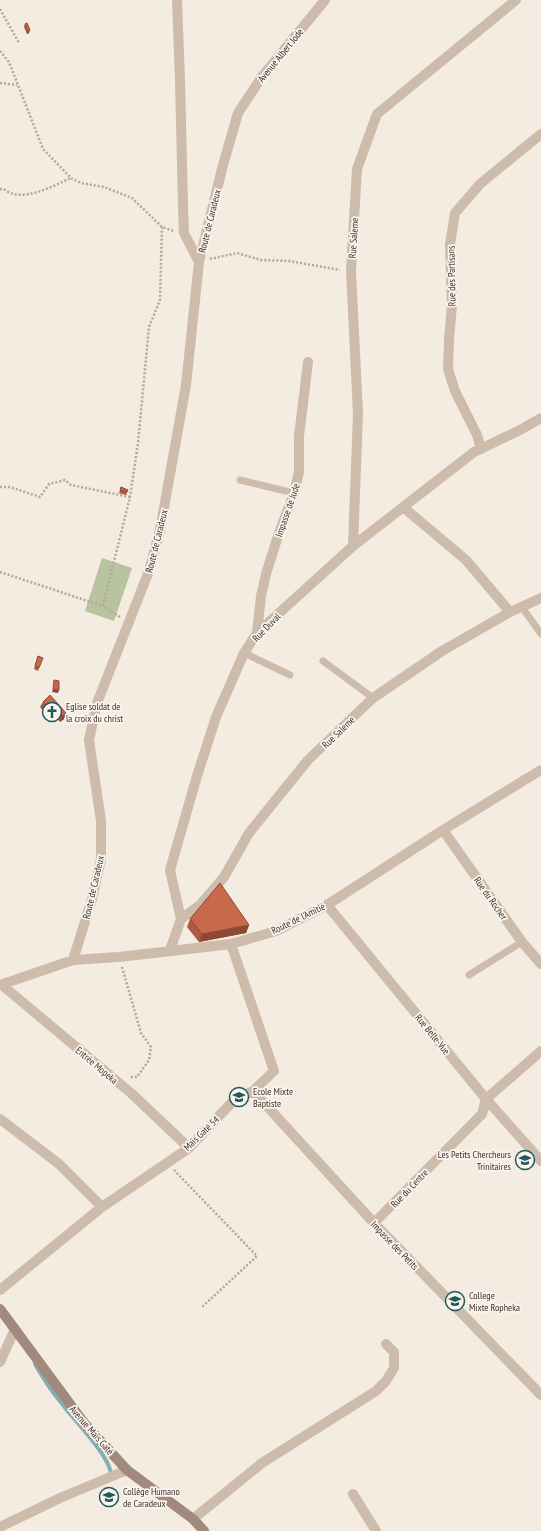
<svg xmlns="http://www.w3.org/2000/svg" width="541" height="1531" viewBox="0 0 541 1531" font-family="'PT Sans Narrow',sans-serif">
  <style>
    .green { fill: #b8c4a0 }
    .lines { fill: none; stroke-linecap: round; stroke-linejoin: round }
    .stream { stroke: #7fb0b2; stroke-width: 4 }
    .path { stroke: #b9a596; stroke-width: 2.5; stroke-dasharray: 2 2; stroke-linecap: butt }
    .lane { stroke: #cdbbac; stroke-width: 7 }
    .street { stroke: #cdbbac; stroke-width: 10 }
    .secondary { stroke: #a18a7d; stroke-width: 10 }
    .wall { fill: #ac5a40 }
    .shaded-wall { fill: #8c4a34 }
    .building { fill: #c8694b; stroke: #8c4a34 }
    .labels { text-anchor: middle; stroke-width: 3.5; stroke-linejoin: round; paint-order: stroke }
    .street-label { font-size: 10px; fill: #3b302b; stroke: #fbf5ee }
    .poi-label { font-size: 10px; fill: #3b302b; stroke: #fbf5ee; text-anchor: start }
  </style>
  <rect width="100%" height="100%" fill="#f4ebe1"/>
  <path class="green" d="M102,558l30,10 -18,53 -29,-10z"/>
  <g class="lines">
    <path class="stream" d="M35,1364c8,14 17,28 28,41 11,15 49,53 48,71"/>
    <path class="path" d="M0,9l19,34
      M0,51l9,11 34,87 28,29 10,5 23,4 28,11 30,29 12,4
      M0,83l17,2
      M0,189h4c17,15 49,-3 67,-11
      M210,259l27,-6 24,7 28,1 51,9
      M0,487h10l30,10 9,-13 16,-4 6,5 59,12
      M0,572l103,34
      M120,617l-17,-11 27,-109 8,-54 11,-116 11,-27 2,-73
      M122,967l19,66 10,14 -2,13 -12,17h-7
      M174,1170l83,86 -56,52"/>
    <path class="lane" d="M240,480l54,13
      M522,607l19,27
      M244,653l46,22
      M323,661l50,37
      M469,975l53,-33"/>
    <path class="street" d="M177,0l3,79 3,128 1,26 15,29
      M481,449l-4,-14 -22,-44 -7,-22 1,-29 3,-35 -2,-61 5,-31 25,-29 61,-50
      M403,507l63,53 44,52
      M353,546l5,-132 -7,-143 6,-102 20,-55 139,-114
      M257,633l4,-37 5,-22 12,-38 16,-43 5,-21v-36l9,-74
      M443,830l79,112 19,22
      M327,905l159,194 55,62
      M181,919l19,-14 24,-28 25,-44 59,-73 65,-62 69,-47 68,-39 31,-14
      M170,950l11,-31 -11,-49 27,-94 19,-59 28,-64 13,-20 96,-87 121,-94 46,-22 21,-12
      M73,960l19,-61 9,-40v-38l-12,-81 8,-37 52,-132 11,-41 26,-145 13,-123 24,-97 15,-52 23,-35 64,-78
      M0,985l73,-25 46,-3 112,-13 45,-13 51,-26 116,-75 98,-60
      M2,985l129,108 58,55
      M253,1091l121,132 167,172
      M0,1119l59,45 43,43
      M374,1223l108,-109 4,-15 55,-48
      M0,1290l102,-83 87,-59 46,-49 18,-8 21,-20 -43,-127
      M0,1362l15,-33
      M353,1494l23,37
      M193,1519l69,-56 114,-72 10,-10 8,-13v-16l-8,-8
      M0,1527l60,-29 67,-28"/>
    <path class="secondary" d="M0,1309l84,114 43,47 66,49 11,12"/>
  </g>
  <path class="wall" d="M25,24l4,9 -2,1 -3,-7z
    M121,487l7,3 -2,5 -7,-2z
    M38,656l1,12 -1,3 -4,-2z
    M50,695l14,24 -4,3 -4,-5 -4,4 -12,-14 3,-5z
    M190,919l59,6 -3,8 -47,9 -12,-15z"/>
  <path class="shaded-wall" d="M30,30l-1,3 -2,1 1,-3z
    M53,689l6,1 -1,3 -6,-1z
    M58,712l-2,5 -4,4 2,-5z
    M66,713l-2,6 -4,3 2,-6z
    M249,925l-3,8 -47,9 3,-8z"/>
  <path class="building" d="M27,23l3,7 -2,1 -3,-7z
    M121,487l7,3 -1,2 -7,-2z
    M38,656l5,2 -4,10 -4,-2z
    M54,680l5,1v9l-6,-1z
    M50,695l16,18 -4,3 -4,-4 -4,4 -11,-14z
    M220,883l29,42 -47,9 -12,-15z"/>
  <defs>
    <symbol id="church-ring" viewBox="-11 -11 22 22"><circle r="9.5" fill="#fbf5ee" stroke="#1f5a5e" stroke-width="1.5"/><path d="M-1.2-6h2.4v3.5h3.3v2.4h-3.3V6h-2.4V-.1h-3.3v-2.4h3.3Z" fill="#1f5a5e"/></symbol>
    <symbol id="school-ring" viewBox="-11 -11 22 22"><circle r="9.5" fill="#fbf5ee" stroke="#1f5a5e" stroke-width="1.5"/><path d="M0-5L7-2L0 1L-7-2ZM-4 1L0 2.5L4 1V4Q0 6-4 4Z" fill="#1f5a5e"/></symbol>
  </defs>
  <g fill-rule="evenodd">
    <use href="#church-ring" x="41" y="701" width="22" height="22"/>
    <use href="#school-ring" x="228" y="1086" width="22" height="22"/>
    <use href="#school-ring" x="514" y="1149" width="22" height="22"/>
    <use href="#school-ring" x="444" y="1290" width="22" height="22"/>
    <use href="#school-ring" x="98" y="1486" width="22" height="22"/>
  </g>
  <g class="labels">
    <g class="street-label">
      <text transform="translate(280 55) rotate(-51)" y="4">Avenue Albert Jode</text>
      <text transform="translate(209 221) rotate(-76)" y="4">Route de Caradeux</text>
      <text transform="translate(353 238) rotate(-86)" y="4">Rue Saleme</text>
      <text transform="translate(451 276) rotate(-91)" y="4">Rue des Partisans</text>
      <text transform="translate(287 510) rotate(-71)" y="4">Impasse de Jude</text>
      <text transform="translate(156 541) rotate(-76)" y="4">Route de Caradeux</text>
      <text transform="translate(266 627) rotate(-46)" y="4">Rue Duval</text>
      <text transform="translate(338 732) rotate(-44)" y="4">Rue Saleme</text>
      <text transform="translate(93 887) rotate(-77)" y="4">Route de Caradeux</text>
      <text transform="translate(491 898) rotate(55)" y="4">Rue du Rocher</text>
      <text transform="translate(298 918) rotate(-26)" y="4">Route de l'Amitié</text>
      <text transform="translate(433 1034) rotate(51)" y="4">Rue Belle-Vue</text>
      <text transform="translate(97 1065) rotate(40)" y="4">Entrée Mopeka</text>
      <text transform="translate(201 1133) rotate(-44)" y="4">Maïs Gaté 54</text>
      <text transform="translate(409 1188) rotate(-46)" y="4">Rue du Centre</text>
      <text transform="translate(395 1245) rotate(46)" y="4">Impasse des Petits</text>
      <text transform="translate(92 1430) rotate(49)" y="4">Avenue Maïs Gaté</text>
    </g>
    <g class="poi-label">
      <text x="66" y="710">Eglise soldat de<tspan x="66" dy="12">la croix du christ</tspan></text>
      <text x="253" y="1095">Ecole Mixte<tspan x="253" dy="12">Baptiste</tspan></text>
      <text x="511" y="1158" text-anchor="end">Les Petits Chercheurs<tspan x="511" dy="12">Trinitaires</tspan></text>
      <text x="469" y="1299">College<tspan x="469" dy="12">Mixte Ropheka</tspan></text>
      <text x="123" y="1495">Collège Humano<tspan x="123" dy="12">de Caradeux</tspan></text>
    </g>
  </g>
</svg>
